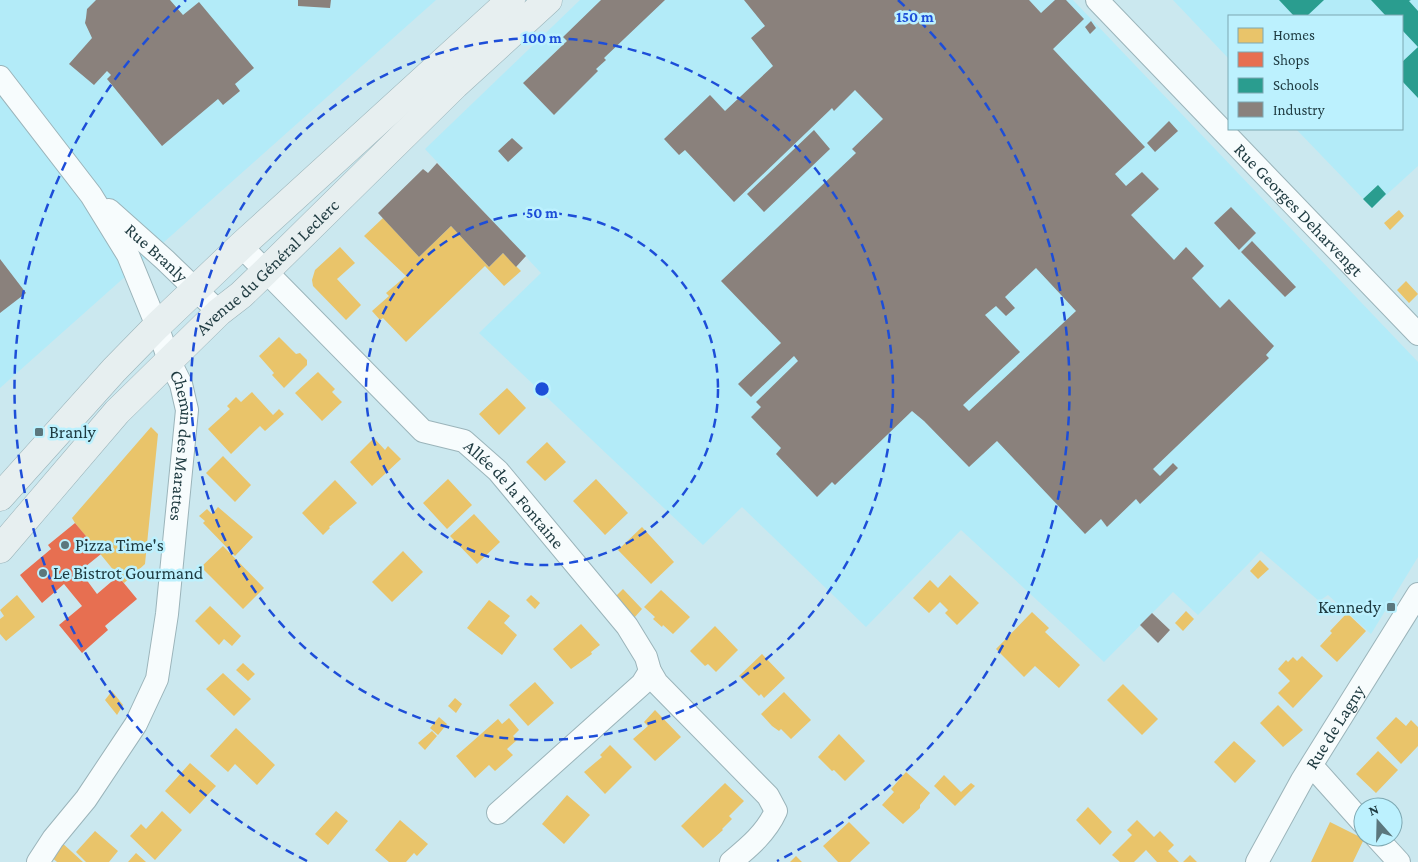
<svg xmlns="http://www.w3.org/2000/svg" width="1418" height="862" viewBox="0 0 1418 862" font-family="'Crimson Pro',serif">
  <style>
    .built { fill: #b3ebf8 }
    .homes { fill: #e9c46a }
    .shops { fill: #e76f51 }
    .schools { fill: #2a9d8f }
    .industry { fill: #8a817c; fill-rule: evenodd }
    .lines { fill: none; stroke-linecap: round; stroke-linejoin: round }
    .street-casing { stroke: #9bb4ba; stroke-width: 24 }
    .secondary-casing { stroke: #9bb4ba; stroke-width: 29 }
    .street { stroke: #f7fcfd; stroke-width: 22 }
    .secondary { stroke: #e7eff0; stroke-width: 28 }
    .ring { fill: none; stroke: #1d4ed8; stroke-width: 2.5; stroke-dasharray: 9 6 }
    .poi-dot { fill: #5b777d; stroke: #bcf1fe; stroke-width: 2 }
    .labels { text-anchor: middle; stroke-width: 5; stroke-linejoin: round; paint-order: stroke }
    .street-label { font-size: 18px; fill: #1e3a40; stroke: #bcf1fe }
    .poi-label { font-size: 18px; fill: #1e3a40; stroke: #bcf1fe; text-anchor: start }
    .centre { fill: #1d4ed8; stroke: #bcf1fe; stroke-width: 2.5 }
    .ring-label { font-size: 15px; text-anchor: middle; font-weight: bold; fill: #1d4ed8; stroke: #bcf1fe; stroke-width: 5; stroke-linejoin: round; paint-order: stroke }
  </style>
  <rect width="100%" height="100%" fill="#cbe8ef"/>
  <path class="built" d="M0,0h436l-436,388z
    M580,0h493l345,362v195l-47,77 -43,-39 -9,6 -58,-50 -63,64 -25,-23 -69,70 -143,-132 -95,97 -124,-120 -39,38 -224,-212 62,-60 -116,-124z
    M1173,0h245v166l-46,42 -76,-79h106v-113h-173v43z"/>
  <path class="homes" d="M1399,210l5,6 -14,14 -6,-7z
    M383,218l36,39 32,-31 38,41 14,-14 18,18 -17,15 -19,-20 -79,76 -23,-24 -3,2 -8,-9 17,-15 -3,-3 20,-17 -42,-40z
    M340,247l15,16 -18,16 24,26 -15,15 -33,-34 -1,-6 3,-10z
    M1406,281l12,13 -9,9 -12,-13z
    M279,337l17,17 4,-1 7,7v5l-23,23 -12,-13 2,-2 -15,-17z
    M318,372l17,17 -3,3 10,10 -20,19 -27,-28z
    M507,388l19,20 -27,27 -20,-21z
    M252,392l21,23 6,-6 5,5 -19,17 -5,-5 -29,28 -23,-25 22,-20 -3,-3 9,-9 5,5z
    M151,427l7,7 -13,130 -21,19 -49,-60 -3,-5z
    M374,438l11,12 3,-4 13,13 -29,27 -22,-24z
    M547,442l19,20 -21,19 -19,-19z
    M223,456l28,29 -16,17 -29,-29z
    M448,479l24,26 -25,24 -24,-26z
    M596,479l32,34 -23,22 -32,-34z
    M335,480l22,23 -28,24 1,1 -7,7 -21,-22z
    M218,507l35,30 -18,19 -32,-33 2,-2 -6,-5 8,-7 5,5z
    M474,514l26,28 -23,22 -27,-28z
    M642,527l32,35 -23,22 -33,-34z
    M223,546l41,42 -21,21 -42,-42z
    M403,551l20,21 -31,30 -20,-20z
    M1260,560l9,9 -11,10 -8,-8z
    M950,575l29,28 -22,22 -12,-12 3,-3 -8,-8 -11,11 -16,-15 17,-18 8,8z
    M623,589l19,20 -8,9 -19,-21z
    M661,590l29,27 -17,17 -10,-9 -1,2 -9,-8 2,-2 -11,-10z
    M17,595l18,22 -29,24 -6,-7v-15l4,-3 -4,-6z
    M531,595l9,8 -5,6 -9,-9z
    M489,600l21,16 -6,7 13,12 -15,20 -35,-27z
    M210,606l31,30 -9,10 -8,-7 -5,6 -24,-24z
    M1186,611l8,8 -11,12 -8,-8z
    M1032,612l17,16 -4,4 35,33 -21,23 -24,-22 -11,11 -28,-28z
    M1347,613l19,18 -29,31 -17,-16 12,-13 -2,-2z
    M581,624l19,21 -9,7 1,2 -21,15 -18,-20z
    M715,626l23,24 -22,22 -8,-8 -3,2 -15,-15z
    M762,654l23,24 -21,20 -3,-4 -2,2 -20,-20z
    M1302,656l21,20 -30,32 -15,-15 12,-12 -12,-12 8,-9 2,2 5,-5 4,4z
    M243,663l12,11 -7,7 -12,-11z
    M223,673l28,26 -17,17 -28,-27z
    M535,682l19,21 -26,23 -19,-21z
    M1123,684l35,35 -16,16 -35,-35z
    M112,691l11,14 -6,10 -12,-15z
    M784,692l27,28 -20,19 -10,-10 -2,2 -7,-5 -11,-12z
    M455,698l7,6 -6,9 -8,-7z
    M1278,705l25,25 -20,17 -23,-24z
    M655,710l26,27 -26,24 -22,-22 15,-13 -4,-4z
    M439,717l8,7 -9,11 -8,-7z
    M1396,717l10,9 5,-6 7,7v19l-17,18 -25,-26z
    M509,718l10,12 -6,6 4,4 -10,9 6,6 -18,16 -6,-6 -14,13 -19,-22 42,-37 4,5z
    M236,728l39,37 -18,20 -22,-21 -7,8 -18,-16z
    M432,731l5,5 -12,14 -7,-7z
    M839,734l26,27 -20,20 -11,-11 -2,1 -14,-14z
    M1234,741l22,20 -21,22 -21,-21z
    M610,745l22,22 -27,27 -21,-22 18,-15 -2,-2z
    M1378,751l20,19 -22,23 -20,-19z
    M190,763l26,23 -26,28 -25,-23z
    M906,772l24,21 -10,12v3l-17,16 -21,-19 12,-13 -3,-3z
    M944,775l17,17 10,-9 4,3 -20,20 -21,-20z
    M725,783l19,18 -15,15 3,3 -10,10 1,1 -20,18 -22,-22z
    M567,795l23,20 -26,29 -22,-20z
    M1088,807l24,25 -12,13 -24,-25z
    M162,811l20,19 -27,30 -25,-24 11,-12 5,5z
    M336,811l12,10 -20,24 -13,-11z
    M400,820l28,24 -11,12 -3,-3 -8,9h-17l-14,-12z
    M1137,820l17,17 6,-6 14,14 -6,6 11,11h-22l-11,-12 -12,12h-14l-8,-7 20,-20 -5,-5z
    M849,822l21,21 -20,19h-12l-15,-16z
    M1330,822l34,17 -11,23h-42z
    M95,831l23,20 -9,11h-23l-10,-10z
    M60,841l23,21h-26l-9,-8z
    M136,853l10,9h-18z
    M1190,855l7,7h-14z
    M796,856l6,6h-12z"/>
  <path class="shops" d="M75,523l26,31 -21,17 17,23 21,-18 19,23 -32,27 3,4 -26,23 -23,-28 23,-19 -18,-22 -22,19 -22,-28 31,-26 -3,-4z"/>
  <path class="schools" d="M1279,0h45l-17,16h-13z
    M1371,0h40l-2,1 9,10v87l-16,-17v-19l16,-15 -16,-17v-14h-16z
    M1378,185l8,9 -14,14 -9,-9z"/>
  <path class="industry" d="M96,0h74l13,15 16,-13 55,66 -19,16 5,7 -17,14 -5,-6 -56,47 -55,-67 4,-4 -4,-4 -13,14 -25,-21 23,-26 -7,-15 1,-5 1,-9z
    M298,0h33l-1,8 -32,-2z
    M601,0h64l-61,58 2,2 -10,9 2,2 -44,44 -31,-32 44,-42 -4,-4z
    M744,0h285l12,13 14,-13h11l18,19 -31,30 92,98 -30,27 11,12 16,-14 17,17 -28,26 43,45 12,-13 18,19 -12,12 28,30 9,-9 45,47 -8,9 3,3 -116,111 7,7 13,-13 5,5 -38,36 -4,-5 -29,28 -6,-8 -16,15 -88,-93 -28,26 -45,-46 -12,-10 -77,74 -3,-3 -15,15 -41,-43 5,-6 -30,-31 10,-10 -5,-5 42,-41 -4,-5 -43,41 -13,-13 43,-41 -60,-62 135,-128 -4,-4 31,-30 -28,-29 -21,21 -2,-3 -98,94 -49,-52 -6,5 -15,-16 46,-44 15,16 48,-45 -22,-28 14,-12zM1036,268l40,43 -107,100 -6,-6 57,-53 -35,-37 11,-9 10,10 9,-8 -10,-11z
    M1091,21l5,7 -6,6 -5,-7z
    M1169,121l9,10 -23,21 -8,-9z
    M814,130l16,19 -66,63 -17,-18z
    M512,138l11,10 -15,14 -10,-11z
    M437,163l89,93 -10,11 -13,-14 -14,14 -38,-41 -32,31 -41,-44 45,-44 5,4z
    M1231,207l25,26 -17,17 -25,-27z
    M1252,241l44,46 -11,10 -44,-45z
    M0,259l26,34 -26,20z
    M1152,613l18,17 -12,13 -18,-18z"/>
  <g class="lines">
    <defs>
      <g id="street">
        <path id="s1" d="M1097,0l321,334"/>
        <path id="s2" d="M0,77l91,118 37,60 29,71 12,34 12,24 6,26 -20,204 -10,65 -21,45 -50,75 -33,40 -15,23"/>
        <path id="s3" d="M109,210l56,50 54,52"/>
        <path id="s4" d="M241,246l182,185 41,10 34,30 129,155 19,31 4,14 7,12 111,113 8,15c-10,22 -27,36 -45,51"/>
        <path d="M1312,766l51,57"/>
        <path d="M498,813l144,-129 8,-13"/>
        <path d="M1376,837l23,25"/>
        <path id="s5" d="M1257,862l45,-82 116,-186"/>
      </g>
      <g id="secondary">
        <path d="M0,497l114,-127 43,-44 84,-80 270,-246"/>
        <path id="s6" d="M0,549l117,-137 102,-100 22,-17 25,-24 189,-186 93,-85"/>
      </g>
    </defs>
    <use href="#street" class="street-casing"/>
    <use href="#secondary" class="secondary-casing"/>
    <use href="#street" class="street"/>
    <use href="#secondary" class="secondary"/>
  </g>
  <g class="ring">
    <circle cx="542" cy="389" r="176"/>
    <circle cx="542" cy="389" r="351"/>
    <path d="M307 861A527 527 0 0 1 186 0M898 0A527 527 0 0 1 777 861"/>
  </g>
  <g class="poi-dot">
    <rect x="34" y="427" width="10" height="10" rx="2.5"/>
    <circle cx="65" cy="545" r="5"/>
    <circle cx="43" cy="573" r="5"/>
    <rect x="1386" y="602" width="10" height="10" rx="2.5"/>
  </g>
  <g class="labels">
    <g class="street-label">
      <text dy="6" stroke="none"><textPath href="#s1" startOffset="291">Rue Georges Deharvengt</textPath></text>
      <text dy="6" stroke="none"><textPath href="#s3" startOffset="64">Rue Branly</textPath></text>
      <text dy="6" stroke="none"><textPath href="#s6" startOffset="389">Avenue du Général Leclerc</textPath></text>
      <text dy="6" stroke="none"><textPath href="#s2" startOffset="421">Chemin des Marattes</textPath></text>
      <text dy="6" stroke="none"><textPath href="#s4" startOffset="375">Allée de la Fontaine</textPath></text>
      <text dy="6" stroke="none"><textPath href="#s5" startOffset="156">Rue de Lagny</textPath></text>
    </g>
    <g class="poi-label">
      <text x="49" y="438">Branly</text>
      <text x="75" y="551">Pizza Time's</text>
      <text x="53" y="579">Le Bistrot Gourmand</text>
      <text x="1381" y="613" text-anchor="end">Kennedy</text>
    </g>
  </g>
  <circle cx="542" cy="389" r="8" class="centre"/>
  <g class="ring-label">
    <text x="915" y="22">150 m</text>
    <text x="542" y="43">100 m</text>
    <text x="542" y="218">50 m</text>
  </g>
  <rect x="1228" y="15" width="175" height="115" fill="#bcf1fe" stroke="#7da8b2"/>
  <rect x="1238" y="28" width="25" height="15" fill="#e9c46a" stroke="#7da8b2"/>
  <text x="1273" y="40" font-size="15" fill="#1e3a40">Homes</text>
  <rect x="1238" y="52" width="25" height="15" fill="#e76f51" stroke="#7da8b2"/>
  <text x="1273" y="65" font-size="15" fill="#1e3a40">Shops</text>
  <rect x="1238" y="78" width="25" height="15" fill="#2a9d8f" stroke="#7da8b2"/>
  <text x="1273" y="90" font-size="15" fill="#1e3a40">Schools</text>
  <rect x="1238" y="102" width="25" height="15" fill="#8a817c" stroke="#7da8b2"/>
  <text x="1273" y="115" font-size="15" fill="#1e3a40">Industry</text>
  <g transform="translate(1378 822) rotate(340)"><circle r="24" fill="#bcf1fe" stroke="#7da8b2"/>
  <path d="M0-4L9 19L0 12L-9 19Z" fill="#5b777d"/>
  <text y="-8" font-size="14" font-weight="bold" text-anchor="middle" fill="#1e3a40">N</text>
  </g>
</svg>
